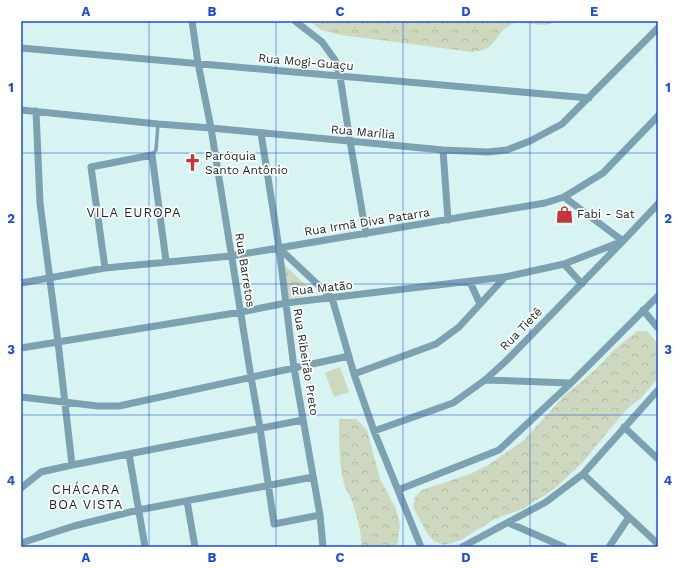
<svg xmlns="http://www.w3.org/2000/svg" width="679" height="568" viewBox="0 0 679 568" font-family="'Work Sans',sans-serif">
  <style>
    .grass { fill: #ced8be }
    .forest { fill: url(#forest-crowns) }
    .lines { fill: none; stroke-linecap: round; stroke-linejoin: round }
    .service { stroke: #7ca1b0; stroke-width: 3.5 }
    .minor { stroke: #7ca1b0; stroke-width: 7 }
    .grid { fill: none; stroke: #1d4ed8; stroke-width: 1; stroke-opacity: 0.55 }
    .labels { text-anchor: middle; stroke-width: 3.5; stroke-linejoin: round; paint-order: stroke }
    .street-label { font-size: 12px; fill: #192423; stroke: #fff }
    .poi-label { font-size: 12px; fill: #192423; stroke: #fff; text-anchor: start }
    .neighbourhood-label { font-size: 13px; letter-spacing: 1px; fill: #192423; stroke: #fff }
    .neatline { fill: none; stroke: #1d4ed8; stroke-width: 1.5 }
    .grid-label { font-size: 13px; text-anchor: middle; font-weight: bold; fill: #1d4ed8 }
  </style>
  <defs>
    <pattern id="forest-crowns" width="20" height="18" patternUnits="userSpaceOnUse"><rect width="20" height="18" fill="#ced8be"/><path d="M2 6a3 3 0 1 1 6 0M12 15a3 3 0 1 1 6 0" fill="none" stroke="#b0b9a3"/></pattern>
  </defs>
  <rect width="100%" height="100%" fill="#d7f4f2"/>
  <path class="grass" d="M340,367l9,25 -15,5 -9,-24z"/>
  <path class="forest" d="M310,21h246c-12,9 -30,-1 -44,3 -12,5 -14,15 -22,22 -5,5 -12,5 -18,6l-131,-17 -20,-5z
    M284,265l32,29 -27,5z
    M637,331h10l11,13v34l-16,19 -16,13 -44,53 -28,26 -9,6 -25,15 -25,9 -34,21 -9,3 -9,2 -9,-4 -7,-8 -14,-26 2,-10 7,-7 48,-16 18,-9 25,-17 11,-8 40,-44 31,-26 19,-20z
    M339,419h17l11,11 13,49 16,30 4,16 -3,22h-35c-1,-16 -5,-31 -10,-46 -2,-5 -6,-11 -8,-17 -5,-21 -5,-44 -5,-65z"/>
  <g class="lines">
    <path class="service" d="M152,155l4,-5 2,-26"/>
    <path class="minor" d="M192,21l6,42 13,65 40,249 9,51 14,96 46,-9
      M295,21l27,21 13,18 5,16 10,65 16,93
      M21,48l568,50
      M21,110l137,14 53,4 232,22 45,2 19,-2 23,-9 32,-17 96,-96
      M36,111l4,92 18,139 14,123
      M261,133l18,115 15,120 26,147 3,32
      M443,150l5,70
      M564,197l59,44
      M279,248l53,50 22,76 20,57 47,116
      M564,264l18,20
      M105,268l-14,-101 61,-12 14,106
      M470,282l10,22
      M21,283l84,-15 126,-12 314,-53 19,-6 39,-24 55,-57
      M643,310l15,18
      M21,348l220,-36 45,-9 219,-26 59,-13 59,-23
      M354,374l82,-30 23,-17 46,-50
      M485,380l86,3
      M21,397l77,9h21l230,-50
      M624,427l34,32
      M374,431l79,-28 32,-23 21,-19 117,-120 35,-37
      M129,454l16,93
      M583,474l75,70
      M21,488l20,-16 31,-7 231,-45
      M398,490l101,-40 72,-67 87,-87
      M187,501l8,46
      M509,523l55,24
      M21,543l53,-17 64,-16 175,-33
      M462,547l84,-45 37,-28 75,-84
      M609,547l20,-30"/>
  </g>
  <path class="grid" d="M149,21v526M276,21v526M403,21v526M530,21v526M21,153h637M21,284h637M21,415h637"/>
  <defs>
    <symbol id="church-bare" viewBox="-9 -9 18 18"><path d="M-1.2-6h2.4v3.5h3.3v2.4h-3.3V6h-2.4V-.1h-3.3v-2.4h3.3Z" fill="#c5363c" stroke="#fff" stroke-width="2.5" paint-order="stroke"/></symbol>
    <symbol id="shop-bare" viewBox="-9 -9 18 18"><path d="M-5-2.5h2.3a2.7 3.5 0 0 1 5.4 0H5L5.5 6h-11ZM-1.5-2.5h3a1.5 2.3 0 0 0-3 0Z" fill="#c5363c" stroke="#fff" stroke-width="2.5" paint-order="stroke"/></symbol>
  </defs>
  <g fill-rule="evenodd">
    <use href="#church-bare" x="180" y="150" width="25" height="25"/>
    <use href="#shop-bare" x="552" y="202" width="25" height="25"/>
  </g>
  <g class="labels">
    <g class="street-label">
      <text transform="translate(306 62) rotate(5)" y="4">Rua Mogi-Guaçu</text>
      <text transform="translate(363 132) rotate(5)" y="4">Rua Marília</text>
      <text transform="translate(367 222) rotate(-9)" y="4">Rua Irmã Diva Patarra</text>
      <text transform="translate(245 270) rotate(81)" y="4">Rua Barretos</text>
      <text transform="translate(322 288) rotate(-6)" y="4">Rua Matão</text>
      <text transform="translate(521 329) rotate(-46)" y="4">Rua Tietê</text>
      <text transform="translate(306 362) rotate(81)" y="4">Rua Ribeirão Preto</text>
    </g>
    <g class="poi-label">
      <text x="205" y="160">Paróquia<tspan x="205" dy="14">Santo Antônio</tspan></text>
      <text x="577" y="218">Fabi - Sat</text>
    </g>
    <g class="neighbourhood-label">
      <text x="134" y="217">VILA EUROPA</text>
      <text x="86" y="494">CHÁCARA<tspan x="86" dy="15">BOA VISTA</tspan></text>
    </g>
  </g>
  <rect width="679" height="568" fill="none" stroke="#ffffff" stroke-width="44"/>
  <rect x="22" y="22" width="635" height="524" class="neatline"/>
  <g class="grid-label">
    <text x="86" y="16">A</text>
    <text x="212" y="16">B</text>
    <text x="340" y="16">C</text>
    <text x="466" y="16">D</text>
    <text x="594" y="16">E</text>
    <text x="11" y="92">1</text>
    <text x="668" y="92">1</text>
    <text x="11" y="223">2</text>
    <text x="668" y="223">2</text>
    <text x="11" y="354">3</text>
    <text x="668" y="354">3</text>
    <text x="11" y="485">4</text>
    <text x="668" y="485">4</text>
    <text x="86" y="562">A</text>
    <text x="212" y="562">B</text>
    <text x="340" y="562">C</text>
    <text x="466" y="562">D</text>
    <text x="594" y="562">E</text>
  </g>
</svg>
